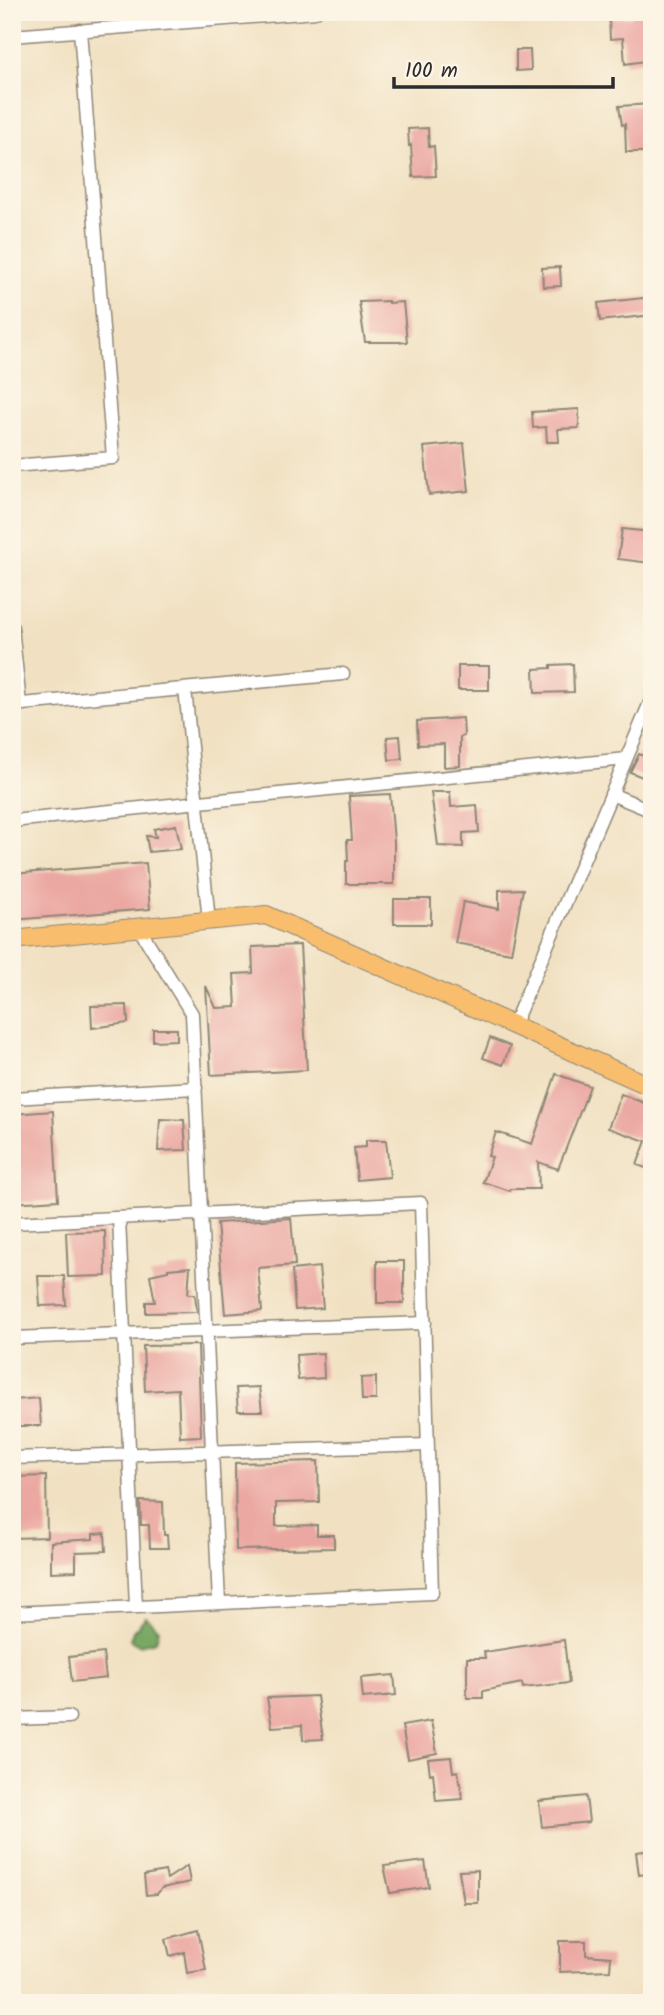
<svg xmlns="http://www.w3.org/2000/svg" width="664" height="2015" viewBox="0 0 664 2015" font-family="Kalam,sans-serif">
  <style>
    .forest { fill: #78a862; stroke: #526a46; stroke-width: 2 }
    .building { fill: #eba7a2 }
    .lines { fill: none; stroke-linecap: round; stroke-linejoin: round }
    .street-casing { stroke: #8e8676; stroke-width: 15 }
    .primary-casing { stroke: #8e8676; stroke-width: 20 }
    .street { stroke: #fff; stroke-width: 12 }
    .primary { stroke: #f9be6d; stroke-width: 18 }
  </style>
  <rect width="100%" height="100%" fill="#fcf5e5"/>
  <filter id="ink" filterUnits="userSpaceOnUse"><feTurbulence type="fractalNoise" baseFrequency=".0143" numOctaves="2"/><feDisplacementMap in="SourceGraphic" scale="14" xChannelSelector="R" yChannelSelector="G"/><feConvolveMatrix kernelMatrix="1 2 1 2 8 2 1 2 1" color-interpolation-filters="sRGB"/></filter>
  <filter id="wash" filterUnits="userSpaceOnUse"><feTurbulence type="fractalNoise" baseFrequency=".00686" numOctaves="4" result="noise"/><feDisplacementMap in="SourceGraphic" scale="28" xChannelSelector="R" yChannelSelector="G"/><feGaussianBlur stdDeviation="1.57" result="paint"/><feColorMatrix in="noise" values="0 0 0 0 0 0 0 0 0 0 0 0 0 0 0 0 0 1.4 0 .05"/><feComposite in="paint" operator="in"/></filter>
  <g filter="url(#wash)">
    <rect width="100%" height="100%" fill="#f1e1c2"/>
    <path class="forest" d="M146,1617l13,12 -3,12 -17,4 -9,-5 3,-9z"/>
    <g id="blocks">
      <path class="building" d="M631,12h21v48l-27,4 -2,-26 -13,1 -1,-21 22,-1z
        M516,50h14l1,20 -15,1z
        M652,104v48h-26l-1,-28 -3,1 -3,-19z
        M428,128l1,19 5,-1 2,30 -23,1 -2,-32 -2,1 -1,-17z
        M560,267l1,19 -18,1 -1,-19z
        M652,297v18l-52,6 -2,-18z
        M388,301v2l15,-1 4,40h-42l-6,-40z
        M579,409v19l-21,1 1,13h-12l-1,-15 -13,1 -1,-16z
        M464,443l5,48 -40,4 -5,-48z
        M622,529l30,3 -2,31 -32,-4z
        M573,664l1,28 -39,1 -1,-24 17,-1v-3z
        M458,666h31v24h-31z
        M463,718l1,18 -4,1v29l-16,1v-23l-26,1 -1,-24z
        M400,736l2,23 -13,1 -2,-23z
        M639,754l13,6v21l-22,-9z
        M431,792h19l1,15 26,-2 2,27 -16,1v14l-25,-1z
        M390,794l4,47v43h-48v-23h2l-1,-21h5l-3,-44z
        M176,825l5,24 -32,3 -3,-16 10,1 -2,-8z
        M146,863l4,46 -138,11v-46z
        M523,889l-12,64 -56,-10 8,-41 36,7v-19z
        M394,899h37v25h-37z
        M300,945l7,125 -96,5 -5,-89 10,22 20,-1 -2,-33 19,-1 -1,-26z
        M127,1005l1,18 -36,5 -1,-22z
        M153,1029h24v11l-24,1z
        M490,1038l20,8 -7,19 -20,-7z
        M556,1074l34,12 -32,83 -20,-7 1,27h-28l-1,2 -27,-9 9,-25 -4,-1 8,-24 36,12z
        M621,1094l31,12v64l-15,-5 9,-24 -38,-13z
        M53,1111l5,89 -46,3v-89z
        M160,1119l24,1 2,30 -28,1z
        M366,1140h20l4,37 -33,3 -3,-32 12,-1z
        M291,1218l4,47 -37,3 4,43 -37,3 -8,-91z
        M105,1231l1,45 -38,1 -2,-45z
        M377,1261h27v42h-27z
        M190,1267l-2,27h7l2,18 -51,1v-11h9l-5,-27 18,-4v-2z
        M319,1267l4,41 -28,2 -3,-40z
        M38,1276h26l2,29 -26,1z
        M198,1345l3,91 -21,1 -2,-48 -33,2 -2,-45z
        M323,1353l1,25 -26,2 -2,-25z
        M376,1377v23h-14l-1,-22z
        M259,1387l3,24h-24l-2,-23z
        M39,1398l2,28h-26l-2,-26z
        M318,1461l1,41 -43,1v23l41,-1v10h17v13l-98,2 -1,-87z
        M46,1476l1,61 -35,1v-61z
        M140,1501l23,1 1,33h3l1,13h-18l-1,-23h-8z
        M105,1533l1,18 -30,1v19l-25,1v-30l42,-3v-5z
        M564,1640l5,43 -46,5 -1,-5 -39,8v7h-16v-40h18l-1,-6z
        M103,1653l3,25 -34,4 -3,-25z
        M394,1675l2,20 -33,3 -2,-20z
        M317,1696l6,43 -20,1 -1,-15 -30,2 -5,-29z
        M431,1721l6,32 -29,6 -6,-33z
        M451,1757l2,15 5,-1 5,28 -27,2 -3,-28 -3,1 -2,-15z
        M586,1796l3,26 -47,5 -3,-26z
        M652,1850v23l-13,2 -3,-23z
        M425,1861l4,26 -39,6 -6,-27z
        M187,1866l3,16 -28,6 -5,6 -11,1 -2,-20 21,-4 2,8z
        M478,1870v33h-14l-5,-32z
        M198,1930l8,40 -19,3 -3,-21 -14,4 -4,-17z
        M560,1941h26v14l25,2 -1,13 -50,2z"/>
    </g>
  </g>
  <g filter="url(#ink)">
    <use href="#blocks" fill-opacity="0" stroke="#8e8676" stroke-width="2"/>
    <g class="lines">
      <defs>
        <path id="street" d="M12,36l303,-24
          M12,466l101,-8 -33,-428
          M12,627l8,77
          M185,689l24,232
          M12,705l331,-31
          M611,794l41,17
          M12,821l614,-62
          M139,928l53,86 27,589
          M514,1024l138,-326
          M12,1098l184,-10
          M119,1218l17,389
          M12,1223l409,-20 11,390 -420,20
          M12,1338l413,-15
          M12,1458l416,-13
          M12,1719l57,-2"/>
        <path id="primary" d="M12,940l254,-25 386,172"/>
      </defs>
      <use href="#street" class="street-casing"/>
      <use href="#primary" class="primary-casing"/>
      <use href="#street" class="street"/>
      <use href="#primary" class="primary"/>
    </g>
  </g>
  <rect width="664" height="2015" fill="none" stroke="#fcf5e5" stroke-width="42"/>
  <path d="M394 77v10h219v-10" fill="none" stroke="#2b2b2b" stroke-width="3.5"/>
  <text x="405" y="77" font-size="21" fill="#2b2b2b" stroke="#fcf5e5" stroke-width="5" paint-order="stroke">100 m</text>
</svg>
